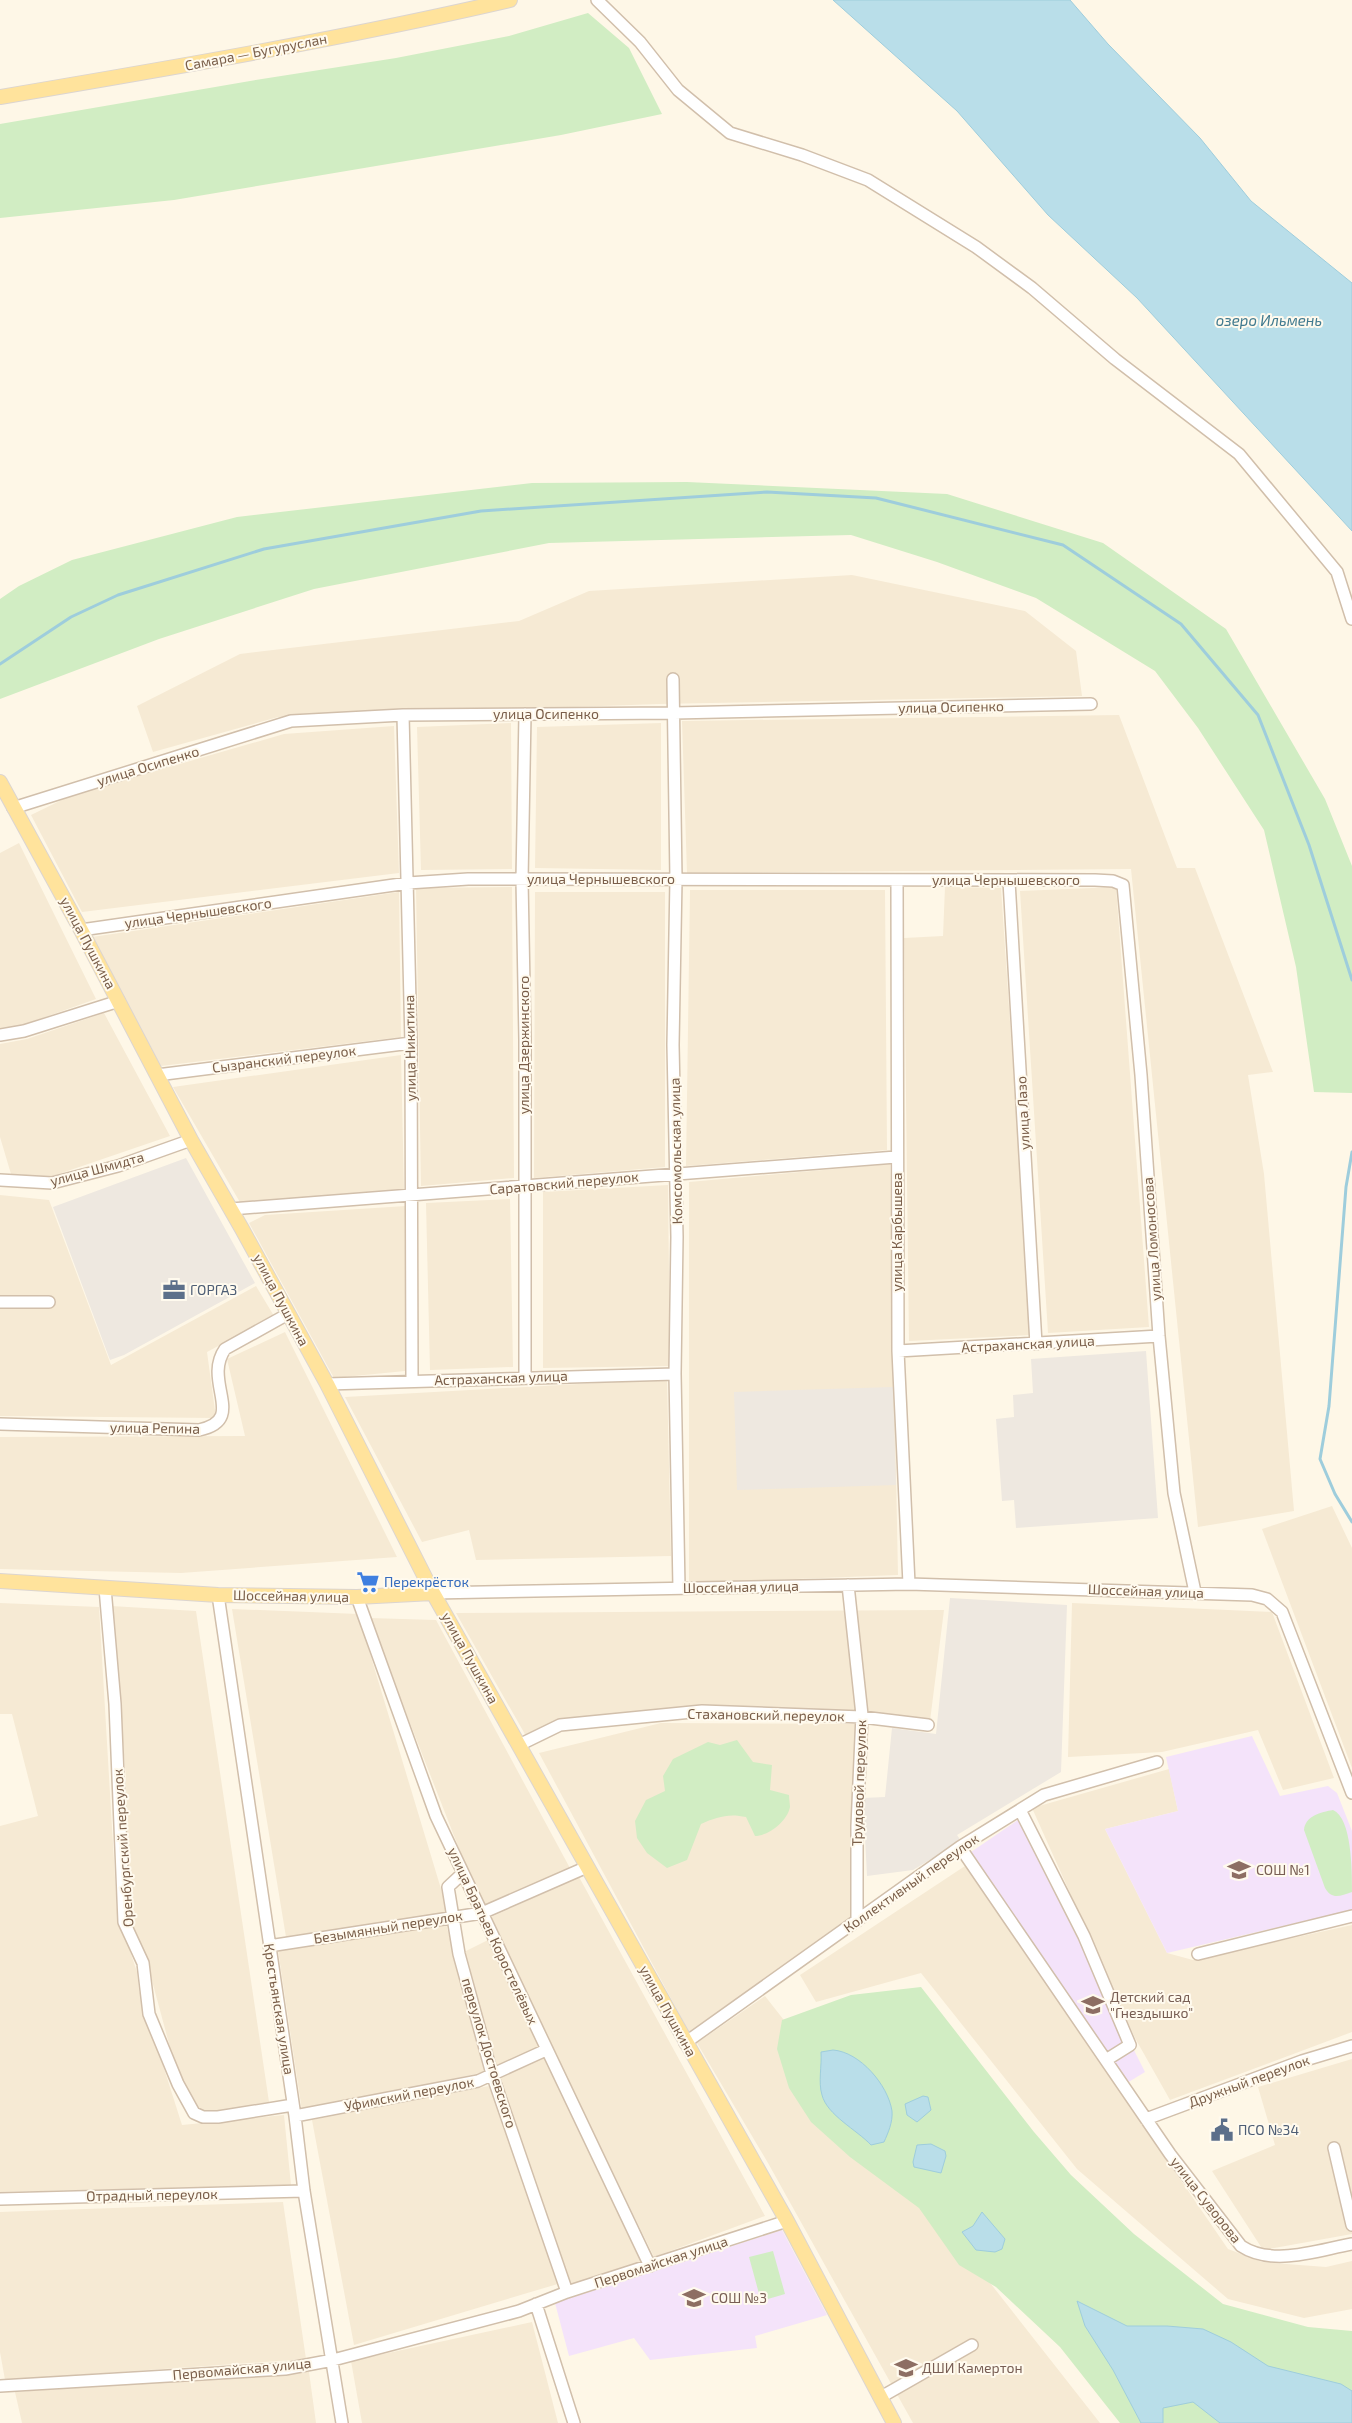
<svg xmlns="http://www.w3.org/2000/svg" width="1352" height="2423" viewBox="0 0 1352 2423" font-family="'Exo 2',sans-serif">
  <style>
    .residential { fill: #f6ead4 }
    .industrial { fill: #eee8e0 }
    .education { fill: #f4e3fa }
    .green { fill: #d1edc3 }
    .water { fill: #b9dee9; stroke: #9ecddc }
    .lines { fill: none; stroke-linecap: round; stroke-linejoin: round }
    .stream { stroke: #9ecddc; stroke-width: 3 }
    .minor-casing { stroke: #d1bfab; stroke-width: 14 }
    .major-casing { stroke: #dcd5d0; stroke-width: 16 }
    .minor { stroke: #fff; stroke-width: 11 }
    .major { stroke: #ffe39c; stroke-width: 14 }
    .labels { text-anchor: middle; stroke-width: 4; stroke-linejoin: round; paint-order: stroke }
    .street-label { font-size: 14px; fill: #7a5e49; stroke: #fffaee }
    .service-label { font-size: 14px; fill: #4e5e75; stroke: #fffaee; text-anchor: start }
    .shop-label { font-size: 14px; fill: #366cbe; stroke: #fffaee; text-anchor: start }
    .education-label { font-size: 14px; fill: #785e54; stroke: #fffaee; text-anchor: start }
    .water-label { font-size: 15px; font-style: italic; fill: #417a8f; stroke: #fffaee }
  </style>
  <rect width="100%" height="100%" fill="#fef7e7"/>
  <path class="residential" d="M852,575l173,36 51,40 6,45 -423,8 -381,13 -125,35 -16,-46 103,-52 279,-33 70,-30z
    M1119,715l58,153h18l78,204 -25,3 16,99 30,337 -96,16 -67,-658 -444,4 -5,-152z
    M511,723l1,146 -91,1 -4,-143z
    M661,723v147l-126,-2 2,-141z
    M394,726l5,147 -317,39 -51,-97 41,-20 212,-61z
    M19,843l77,156 -76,27 -20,2v-175z
    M512,887l2,291 -93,8 -5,-298z
    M945,887l56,1 30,447 -122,6 -5,-403 39,-2z
    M1116,887l33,440 -101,6 -28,-442z
    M690,890h195l2,260 -201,16z
    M399,892l2,145 -240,29 -69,-129z
    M535,892h130v275l-131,11z
    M104,1013l66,123 -120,41 -39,-3 -11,-37v-93l27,-5z
    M401,1055l3,135 -163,14 -68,-117z
    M890,1164l8,411 -209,8v-401z
    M668,1185l2,181 -127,2v-176z
    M0,1195l49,5 62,165 145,-79 18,30 -67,36 9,66 -216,-2z
    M510,1199l3,168 -83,3 -4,-167z
    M406,1206l-1,165 -71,7 -85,-155 16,-8z
    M285,1332l112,225 -216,16 -181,-4v-132l245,-1 -18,-77z
    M667,1379l4,177 -195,4 -7,-30 -47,12 -77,-145z
    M1332,1506l20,42v220l-90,-239z
    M0,1603l99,4 18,305 20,60 2,18 43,135 102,-10 7,70 -291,7v-366l38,-10 -26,-102h-12z
    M1072,1603l200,9 62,166 -51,12 -25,-60 -96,22 -94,5z
    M111,1606l85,5 73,491 -70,12 -21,-37 -31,-115 -20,-47 -1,-137z
    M232,1609l126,5 90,298 -162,25z
    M944,1610l-14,111 -348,-4 -56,19 -70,-123z
    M369,1618l67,2 135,250 -88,40z
    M661,1723l195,1 -4,193 -163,115 -150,-279z
    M1169,1769l9,42 -73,18 62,124 26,7 159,-35v107l-182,68 -35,-62 -103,-230z
    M965,1866l263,383 34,13 64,5 26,-6v48l-48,9 -76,-19 -151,-130 -156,-196 -105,29 -16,-27z
    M579,1877l186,339 -111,41 -165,-339z
    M446,1924l39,148 -183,39 -24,-161z
    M488,1940l155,323 -72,21 -77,-215 -30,-117z
    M765,1996l335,427h-187l-145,-260 -71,-120z
    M1352,2059v175l-89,16 -51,-79 63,-26 -17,-58z
    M489,2086l72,197 -207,62 -42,-225z
    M283,2202l23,157 -301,21 -5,-28v-140z
    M532,2322l26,101h-196l-11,-62z
    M309,2372l7,51h-294l-7,-31z"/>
  <path class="industrial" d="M186,1158l69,125 -131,72 -14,5 -57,-153z
    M1146,1351l12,167 -142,10 -2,-28 -12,1 -6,-82 18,-2 -1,-22 20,-2 -2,-34z
    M893,1387l3,98 -159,5 -3,-98z
    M950,1598l117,7 -6,167 -104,63 4,6 -48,29 -46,6 -4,-78 22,-1 7,-69 44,6z"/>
  <path class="education" d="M1252,1736l28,60 48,-10 9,7 15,38v79l-185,43 -62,-124 73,-18 -12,-54z
    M1018,1820l127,252 -18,11 -156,-231z
    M782,2230l45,85 -72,21 2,12 -107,12 -16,-22 -65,18 -14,-53z"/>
  <path class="green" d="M588,13l41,35 33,66 -101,21 -387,65 -174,18v-94l250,-43 146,-23 113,-22z
    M687,482l260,12 156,49 123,86 99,170 27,67v227l-38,-1 -18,-125 -32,-137 -66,-102 -43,-57 -119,-73 -99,-36 -86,-27 -302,8 -235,46 -155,50 -159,60v-100l19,-13 53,-26 165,-43 295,-34z
    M737,1740l16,22 19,3 -2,25 19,5c0,4 1,9 1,12 -3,15 -22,29 -35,29l-9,-19c-17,-4 -30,0 -45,7l-14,36 -20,8 -20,-15 -10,-15 -2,-17 11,-21 19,-9 -2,-15 10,-17 35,-17 12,3z
    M1333,1810c19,8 19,61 19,82 -12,4 -20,8 -27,-4l-21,-58c1,-14 17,-18 29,-20z
    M921,1987l113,145 37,43 63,59 89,70 85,23 44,4v92h-232l-60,-76 -64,-60 -37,-22 -40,-57 -69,-51 -39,-35 -22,-34 -12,-39 5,-29 69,-25z
    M773,2251l12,43 -24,7 -12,-44z"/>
  <path class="water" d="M833,0h237l38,44 92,94 51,63 101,82v248l-215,-233 -89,-83 -91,-104z
    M833,2050c27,2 55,35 59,61 1,11 -4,22 -8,31l-13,3c-14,-15 -44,-30 -49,-50 -4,-13 0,-29 -1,-43z
    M923,2096l5,1 3,13 -14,12 -10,-7 -2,-11z
    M931,2144l14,7 1,5 -5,17 -27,-6 -1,-5 4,-17z
    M982,2212l23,27 -3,10 -7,3 -19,-2 -14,-18 11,-6z
    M1077,2301l50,25h40l36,3 28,13 37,24 73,18 11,7v32h-132l-27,-21 -30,6v15h-22l-28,-53 -28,-44z"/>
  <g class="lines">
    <path class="stream" d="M0,664l71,-47 47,-22 146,-46 217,-38 286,-19 109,6 187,47 118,79 77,91 51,130 43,135
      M1352,1152l-6,35 -17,219 -9,53 15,35 17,28"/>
    <defs>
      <path id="minor" d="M597,0l43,42 38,48 52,43 72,22 66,25 108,67 56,41 83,71 124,95 98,118 15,47
        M673,679l3,200 -3,166 4,192 -2,137 4,214
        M403,715l8,328 1,338
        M13,808l278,-87 112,-6 271,-2 417,-9
        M897,880l1,471 11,233
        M1009,881l27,463
        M81,930l327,-47 60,-4 627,1 18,1 10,4 18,190 18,261 15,157 21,99
        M0,1035l24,-4 95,-30
        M157,1075l254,-32
        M0,1180l52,3 66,-17 73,-26
        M231,1209l665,-52
        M0,1302h49
        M898,1351l261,-15
        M525,1377v-337l-3,-160 3,-166
        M327,1384l348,-10
        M0,1424l199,6c49,-10 3,-48 26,-81l63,-35
        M848,1585l14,130 -5,111v95
        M105,1588l10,116 9,218 19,41 6,51 29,70 16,29 9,4h15l75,-12
        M433,1593l476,-9 343,11 15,4 15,13 70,181
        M218,1595l77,521 9,75 38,232
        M357,1597l79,219 214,450
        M519,1745l41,-20 142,-14 160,6 66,8
        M1020,1810l64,126 46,109 -24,15
        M960,1847l210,307 71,92c32,21 77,4 111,-2
        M463,1873l-15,14 11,67 33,120 75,218
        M269,1946l213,-33 105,-46
        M1198,1954l154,-38
        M685,2043l275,-196 84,-52 113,-33
        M295,2116l183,-35 68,-31
        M1146,2119l156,-58 50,-15
        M1334,2148l18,77
        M0,2199l304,-8
        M536,2304l38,119
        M0,2386l285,-17 48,-9 186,-49 48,-19 220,-71
        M881,2397l91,-52"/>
      <path id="major" d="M0,97c171,-29 342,-58 510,-97
        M0,782l81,148 110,210 51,89 85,155 106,209 354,628 107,202
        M0,1581l218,14 139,2 76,-4"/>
    </defs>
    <use href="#minor" class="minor-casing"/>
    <use href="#major" class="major-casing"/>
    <use href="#minor" class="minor"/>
    <use href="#major" class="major"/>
  </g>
  <defs>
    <symbol id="office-bare" viewBox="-9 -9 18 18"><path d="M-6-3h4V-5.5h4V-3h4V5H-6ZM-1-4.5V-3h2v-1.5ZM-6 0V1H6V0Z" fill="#5c6f8a" stroke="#fffaee" stroke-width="2.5" paint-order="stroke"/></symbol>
    <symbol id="supermarket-bare" viewBox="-9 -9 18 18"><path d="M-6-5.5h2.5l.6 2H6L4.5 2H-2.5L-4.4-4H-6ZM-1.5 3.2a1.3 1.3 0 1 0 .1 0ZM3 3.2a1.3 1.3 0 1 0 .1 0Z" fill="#3f7fe0" stroke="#fffaee" stroke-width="2.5" paint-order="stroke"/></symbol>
    <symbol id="school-bare" viewBox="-9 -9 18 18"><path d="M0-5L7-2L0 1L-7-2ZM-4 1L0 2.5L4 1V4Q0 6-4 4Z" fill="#8d6e63" stroke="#fffaee" stroke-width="2.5" paint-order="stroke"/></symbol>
    <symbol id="civic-bare" viewBox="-9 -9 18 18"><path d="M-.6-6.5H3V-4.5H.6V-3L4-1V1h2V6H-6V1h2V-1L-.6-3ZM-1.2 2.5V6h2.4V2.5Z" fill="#5c6f8a" stroke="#fffaee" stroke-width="2.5" paint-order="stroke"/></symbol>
  </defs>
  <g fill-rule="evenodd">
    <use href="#office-bare" x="158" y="1274" width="32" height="32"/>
    <use href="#supermarket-bare" x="352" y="1566" width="32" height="32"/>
    <use href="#school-bare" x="1223" y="1854" width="32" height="32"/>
    <use href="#school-bare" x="1077" y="1989" width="32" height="32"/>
    <use href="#civic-bare" x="1206" y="2114" width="32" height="32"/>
    <use href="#school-bare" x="678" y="2282" width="32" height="32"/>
    <use href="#school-bare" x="890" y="2352" width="32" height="32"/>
  </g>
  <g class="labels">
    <g class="street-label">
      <text transform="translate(256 52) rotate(-11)" y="5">Самара — Бугуруслан</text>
      <text transform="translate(951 707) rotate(-1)" y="5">улица Осипенко</text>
      <text x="546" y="719">улица Осипенко</text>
      <text transform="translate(148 766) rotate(-17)" y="5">улица Осипенко</text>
      <text x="601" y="884">улица Чернышевского</text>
      <text x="1006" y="885">улица Чернышевского</text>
      <text transform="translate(198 913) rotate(-8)" y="5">улица Чернышевского</text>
      <text transform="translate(88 943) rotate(62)" y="5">улица Пушкина</text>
      <text transform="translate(524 1045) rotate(-90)" y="5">улица Дзержинского</text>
      <text transform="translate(410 1048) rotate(-91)" y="5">улица Никитина</text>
      <text transform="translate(284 1059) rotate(-7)" y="5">Сызранский переулок</text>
      <text transform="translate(1023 1113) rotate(-93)" y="5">улица Лазо</text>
      <text transform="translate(676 1151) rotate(-91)" y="5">Комсомольская улица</text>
      <text transform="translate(97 1169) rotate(-15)" y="5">улица Шмидта</text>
      <text transform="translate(564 1183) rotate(-5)" y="5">Саратовский переулок</text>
      <text transform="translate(897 1232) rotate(-90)" y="5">улица Карбышева</text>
      <text transform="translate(1152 1239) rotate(-94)" y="5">улица Ломоносова</text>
      <text transform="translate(281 1300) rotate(62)" y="5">улица Пушкина</text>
      <text transform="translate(1028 1344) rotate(-3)" y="5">Астраханская улица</text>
      <text transform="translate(501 1378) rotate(-2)" y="5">Астраханская улица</text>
      <text transform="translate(155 1428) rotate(1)" y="5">улица Репина</text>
      <text transform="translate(741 1587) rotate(-1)" y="5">Шоссейная улица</text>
      <text transform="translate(1146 1591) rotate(2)" y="5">Шоссейная улица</text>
      <text transform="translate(291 1596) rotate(1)" y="5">Шоссейная улица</text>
      <text transform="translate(470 1658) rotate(61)" y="5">улица Пушкина</text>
      <text transform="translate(766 1715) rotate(1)" y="5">Стахановский переулок</text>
      <text transform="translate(859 1783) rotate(-88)" y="5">Трудовой переулок</text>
      <text transform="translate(123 1848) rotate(-94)" y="5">Оренбургский переулок</text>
      <text transform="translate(911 1883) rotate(-35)" y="5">Коллективный переулок</text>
      <text transform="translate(388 1927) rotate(-9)" y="5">Безымянный переулок</text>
      <text transform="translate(493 1936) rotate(65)" y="5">улица Братьев Коростелёвых</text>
      <text transform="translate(279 2009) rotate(81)" y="5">Крестьянская улица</text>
      <text transform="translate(668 2011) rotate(61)" y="5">улица Пушкина</text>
      <text transform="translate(489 2053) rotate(73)" y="5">переулок Достоевского</text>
      <text transform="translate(1249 2081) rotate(-20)" y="5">Дружный переулок</text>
      <text transform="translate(409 2094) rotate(-11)" y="5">Уфимский переулок</text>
      <text transform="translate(152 2195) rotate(-1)" y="5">Отрадный переулок</text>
      <text transform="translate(1206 2200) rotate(52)" y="5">улица Суворова</text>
      <text transform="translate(661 2262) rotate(-18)" y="5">Первомайская улица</text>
      <text transform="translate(242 2369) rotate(-5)" y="5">Первомайская улица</text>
    </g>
    <g class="service-label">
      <text x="190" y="1295">ГОРГАЗ</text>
      <text x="1238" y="2135">ПСО №34</text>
    </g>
    <g class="shop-label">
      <text x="384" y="1587">Перекрёсток</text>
    </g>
    <g class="education-label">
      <text x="1256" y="1875">СОШ №1</text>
      <text x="1110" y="2002">Детский сад<tspan x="1110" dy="16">"Гнездышко"</tspan></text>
      <text x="711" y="2303">СОШ №3</text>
      <text x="922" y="2373">ДШИ Камертон</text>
    </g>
    <g class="water-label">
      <text x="1269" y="326">озеро Ильмень</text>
    </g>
  </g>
</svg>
